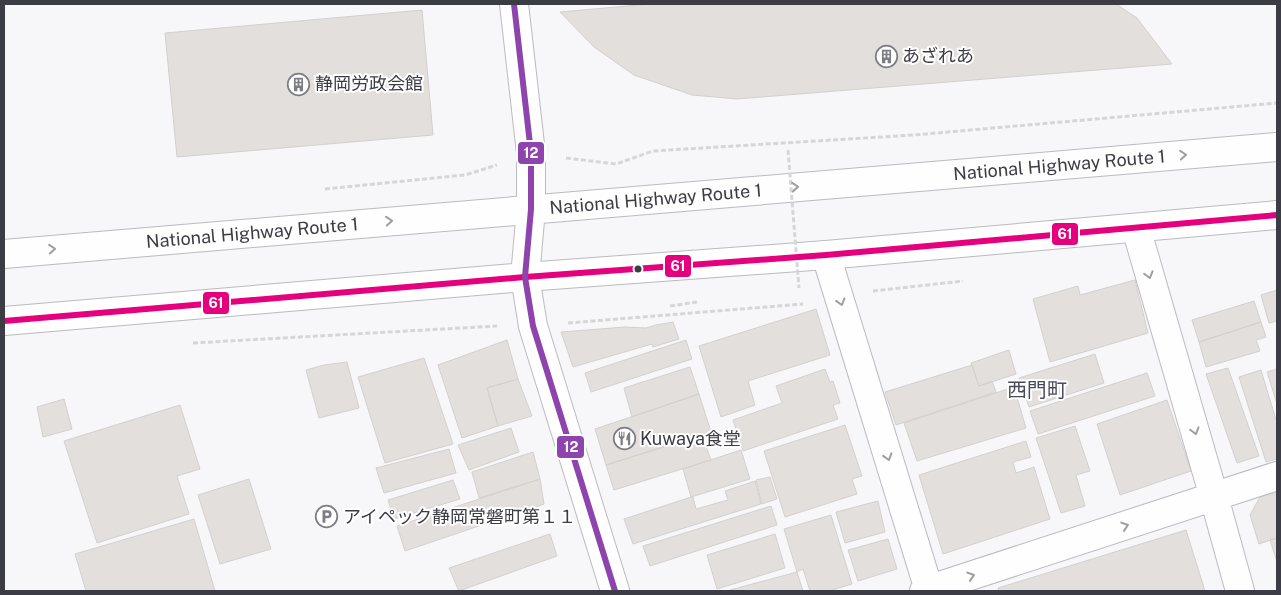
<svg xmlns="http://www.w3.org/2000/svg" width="1281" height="595" viewBox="0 0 1281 595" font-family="'Public Sans','Noto Sans JP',sans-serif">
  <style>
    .building { fill: #e2dfdd; stroke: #d3d0ce }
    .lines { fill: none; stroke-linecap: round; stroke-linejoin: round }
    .street-casing { stroke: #babac0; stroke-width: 30 }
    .secondary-casing { stroke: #babac0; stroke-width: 30 }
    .highway-casing { stroke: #babac0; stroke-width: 30 }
    .path { stroke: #d6d6d7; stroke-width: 3; stroke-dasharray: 5 2.5; stroke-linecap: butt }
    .street { stroke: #fefefe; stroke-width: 28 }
    .secondary { stroke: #fefefe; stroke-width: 28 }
    .highway { stroke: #fefefe; stroke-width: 28 }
    .path-bridge { stroke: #d6d6d7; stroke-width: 3; stroke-dasharray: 5 2.5; stroke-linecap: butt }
    .bus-1-casing { stroke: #fff; stroke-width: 10 }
    .bus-2-casing { stroke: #fff; stroke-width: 10 }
    .bus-1 { stroke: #e5007d; stroke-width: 6 }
    .bus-2 { stroke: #8e44ad; stroke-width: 6 }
    .oneway { stroke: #9d9da2 }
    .bus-dot { fill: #3c3c45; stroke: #fff; stroke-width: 2 }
    .labels { text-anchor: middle; stroke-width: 4; stroke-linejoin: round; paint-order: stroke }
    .poi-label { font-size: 18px; fill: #3c3c45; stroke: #fff; text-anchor: start }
    .street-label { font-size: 18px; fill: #3c3c45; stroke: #fff }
    .quarter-label { font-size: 20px; fill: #4a4a5d; stroke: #fff }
    .line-badge { stroke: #fff; stroke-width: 2 }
    .badge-label { font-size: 14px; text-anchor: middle; font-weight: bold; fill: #fff }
  </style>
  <rect width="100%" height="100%" fill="#f7f7fa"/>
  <path class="building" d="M650,4h466l21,14 35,46 -435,35 -45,-4 -58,-20 -40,-28 -34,-35z
    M422,10l11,125 -256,22 -12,-124z
    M1135,280l13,53 -98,29 -17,-63 45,-13 2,9z
    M1277,290v31l-8,2 -8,-28z
    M1254,301l7,21 -62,20 -7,-22z
    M816,309l14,46 -82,26 7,24 -34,12 -22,-71z
    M673,322l6,17 -26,8 -1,-3 -79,23 -12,-35 64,-5 21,1 10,-3z
    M1261,322l5,15 -10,3 4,11 -54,16 -7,-25z
    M507,340l11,39 -31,9 11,38 -36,12 -24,-73z
    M686,340l6,19 -101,33 -6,-19z
    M1009,350l7,24 -37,12 -8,-23z
    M1095,354l9,29 -75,24 -10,-29z
    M424,358l29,86 -68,19 -27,-86z
    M347,362l12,46 -40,10 -13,-48 18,-5z
    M972,365l7,21 13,-5 4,11 -100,33 -11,-33z
    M690,367l9,27 -67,23 -8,-29z
    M1228,368l31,88 -22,7 -31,-89z
    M825,369l5,13 3,-1 7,22 -7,2 5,14 -95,32 -10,-31 49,-17 -6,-17z
    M1277,369v35l-10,-32z
    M1261,370l16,53v36l-11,3 -27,-85z
    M1147,373l8,23 -117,38 -8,-23z
    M518,379l14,37 -34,10 -11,-38z
    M1014,387l12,41 -109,33 -13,-38z
    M699,394l12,38 -105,33 -11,-36z
    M64,399l8,30 -29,8 -6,-30z
    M1167,400l24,71 -71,24 -23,-71z
    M180,405l20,64 -23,7 12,38 -92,29 -33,-102z
    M845,425l17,51 -10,3 5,15 -72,23 -21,-66z
    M1075,426l15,45 -14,4 9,31 -24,7 -25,-75z
    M511,428l8,24 -50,18 -11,-25z
    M702,435l9,25 -97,30 -8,-25z
    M1026,441l5,16 -18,5 3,11 18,-6 16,52 -107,35 -24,-79z
    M449,449l7,24 -72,20 -8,-25z
    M741,450l9,29 -59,18 -8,-28z
    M533,452l7,27 -61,19 -7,-26z
    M770,477l7,22 -15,5 -6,-24z
    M249,479l22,70 -51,15 -22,-69z
    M540,479l4,25 -139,47 -8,-25z
    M453,480l7,19 -66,20 -6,-19z
    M755,481l6,23 -128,40 -9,-25 67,-22h2l3,12 32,-9 -3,-9z
    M1277,492v46l-18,6 -9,-29 10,-18z
    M878,501l7,31 -40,11 -9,-31z
    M771,506l6,19 -127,41 -7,-20z
    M831,515l21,69 -23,7h-19l-7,-22 -6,3 -13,-43z
    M194,519l21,72h-129l-11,-37z
    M1186,530l19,61h-206l-1,-3z
    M550,534l7,22 -98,35 -10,-23z
    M775,534l10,34 -68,21 -10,-34z
    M1277,538v24l-7,-22z
    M888,539l9,30 -39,12 -10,-31z
    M797,572l6,19h-73v-1z"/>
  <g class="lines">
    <defs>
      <path id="street" d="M1136,228l78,269 26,94
        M826,255l103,335
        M525,277l8,49 82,265
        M924,591l353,-115"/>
      <path id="secondary" d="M514,4l17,149v56l-6,68"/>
      <g id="highway">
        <path id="s1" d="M4,254l1273,-107"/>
        <path d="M4,321l521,-44 301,-22 451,-40"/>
      </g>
    </defs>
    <use href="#street" class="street-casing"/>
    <use href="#secondary" class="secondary-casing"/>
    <use href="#highway" class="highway-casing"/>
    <path class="path" d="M566,158l50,6 37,-13 261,-16 363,-32
      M325,189l140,-14 32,-10
      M873,291l90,-10
      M670,306l27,-4
      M568,323l235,-19
      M193,343l304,-17"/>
    <use href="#street" class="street"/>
    <use href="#secondary" class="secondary"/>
    <use href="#highway" class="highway"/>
    <path class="path-bridge" d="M788,150l11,138"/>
    <defs>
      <path id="bus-1" d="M4,321l521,-44 301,-22 451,-40"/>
      <path id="bus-2" d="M514,4l17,149v56l-6,68 8,49 82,265"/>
    </defs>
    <use href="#bus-1" class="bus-1-casing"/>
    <use href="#bus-2" class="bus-2-casing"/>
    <use href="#bus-1" class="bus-1"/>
    <use href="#bus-2" class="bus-2"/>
  </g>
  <defs><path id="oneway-chevron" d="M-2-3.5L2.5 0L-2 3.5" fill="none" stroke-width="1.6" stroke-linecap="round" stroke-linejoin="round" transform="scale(1.25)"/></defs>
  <g class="oneway">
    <use href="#oneway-chevron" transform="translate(1183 155) rotate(-5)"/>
    <use href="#oneway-chevron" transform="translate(795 187) rotate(-5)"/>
    <use href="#oneway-chevron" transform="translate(389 221) rotate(-5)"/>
    <use href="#oneway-chevron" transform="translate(52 249) rotate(-5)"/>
    <use href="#oneway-chevron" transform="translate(1149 275) rotate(74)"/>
    <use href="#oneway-chevron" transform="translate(841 302) rotate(73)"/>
    <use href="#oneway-chevron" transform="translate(1195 431) rotate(74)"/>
    <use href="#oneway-chevron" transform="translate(888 457) rotate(73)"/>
    <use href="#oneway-chevron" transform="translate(1125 526) rotate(-18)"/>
    <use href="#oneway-chevron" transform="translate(971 576) rotate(-18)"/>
  </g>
  <defs>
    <symbol id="building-ring" viewBox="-11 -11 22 22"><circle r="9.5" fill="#fff" stroke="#7d7d84" stroke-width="1.5"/><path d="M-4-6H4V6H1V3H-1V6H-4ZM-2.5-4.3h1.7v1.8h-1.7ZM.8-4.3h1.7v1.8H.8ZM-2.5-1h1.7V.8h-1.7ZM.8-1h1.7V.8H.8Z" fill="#7d7d84"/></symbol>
    <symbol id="restaurant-ring" viewBox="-11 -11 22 22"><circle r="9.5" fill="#fff" stroke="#7d7d84" stroke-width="1.5"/><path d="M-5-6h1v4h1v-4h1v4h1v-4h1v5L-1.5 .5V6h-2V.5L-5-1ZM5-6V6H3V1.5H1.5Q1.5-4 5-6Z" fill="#7d7d84"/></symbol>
    <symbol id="parking-ring" viewBox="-11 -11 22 22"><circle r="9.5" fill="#fff" stroke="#7d7d84" stroke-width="1.5"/><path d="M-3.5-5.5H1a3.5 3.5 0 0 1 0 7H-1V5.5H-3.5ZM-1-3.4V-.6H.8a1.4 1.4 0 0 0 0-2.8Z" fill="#7d7d84"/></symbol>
  </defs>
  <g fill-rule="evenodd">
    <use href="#building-ring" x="874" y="44" width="25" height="25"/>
    <use href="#building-ring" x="286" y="72" width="25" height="25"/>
    <use href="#restaurant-ring" x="612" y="426" width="25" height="25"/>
    <use href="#parking-ring" x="314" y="504" width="25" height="25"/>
  </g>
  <circle class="bus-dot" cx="638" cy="269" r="4.5"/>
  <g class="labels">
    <g class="poi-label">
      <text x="902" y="62">あざれあ</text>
      <text x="315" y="90">静岡労政会館</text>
      <text x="640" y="445">Kuwaya食堂</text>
      <text x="343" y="523">アイペック静岡常磐町第１１</text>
    </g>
    <g class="street-label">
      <text dy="6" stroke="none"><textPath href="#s1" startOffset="1059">National Highway Route 1</textPath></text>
      <text dy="6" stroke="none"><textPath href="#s1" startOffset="654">National Highway Route 1</textPath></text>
      <text dy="6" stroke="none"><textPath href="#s1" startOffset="249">National Highway Route 1</textPath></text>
    </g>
    <g class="quarter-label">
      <text x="1037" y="397">西門町</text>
    </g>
  </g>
  <g class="line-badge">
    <rect x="517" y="141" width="28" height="24" rx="5" fill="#8e44ad"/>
    <rect x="1051" y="222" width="28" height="24" rx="5" fill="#e5007d"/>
    <rect x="664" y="254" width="28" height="24" rx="5" fill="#e5007d"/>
    <rect x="202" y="291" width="28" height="24" rx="5" fill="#e5007d"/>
    <rect x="556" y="435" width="29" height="24" rx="5" fill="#8e44ad"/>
  </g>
  <g class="badge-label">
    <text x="531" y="158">12</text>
    <text x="1065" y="239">61</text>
    <text x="678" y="271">61</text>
    <text x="216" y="308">61</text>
    <text x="571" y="452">12</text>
  </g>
  <rect width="1281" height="595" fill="none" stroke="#3c3c45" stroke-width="10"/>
</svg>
